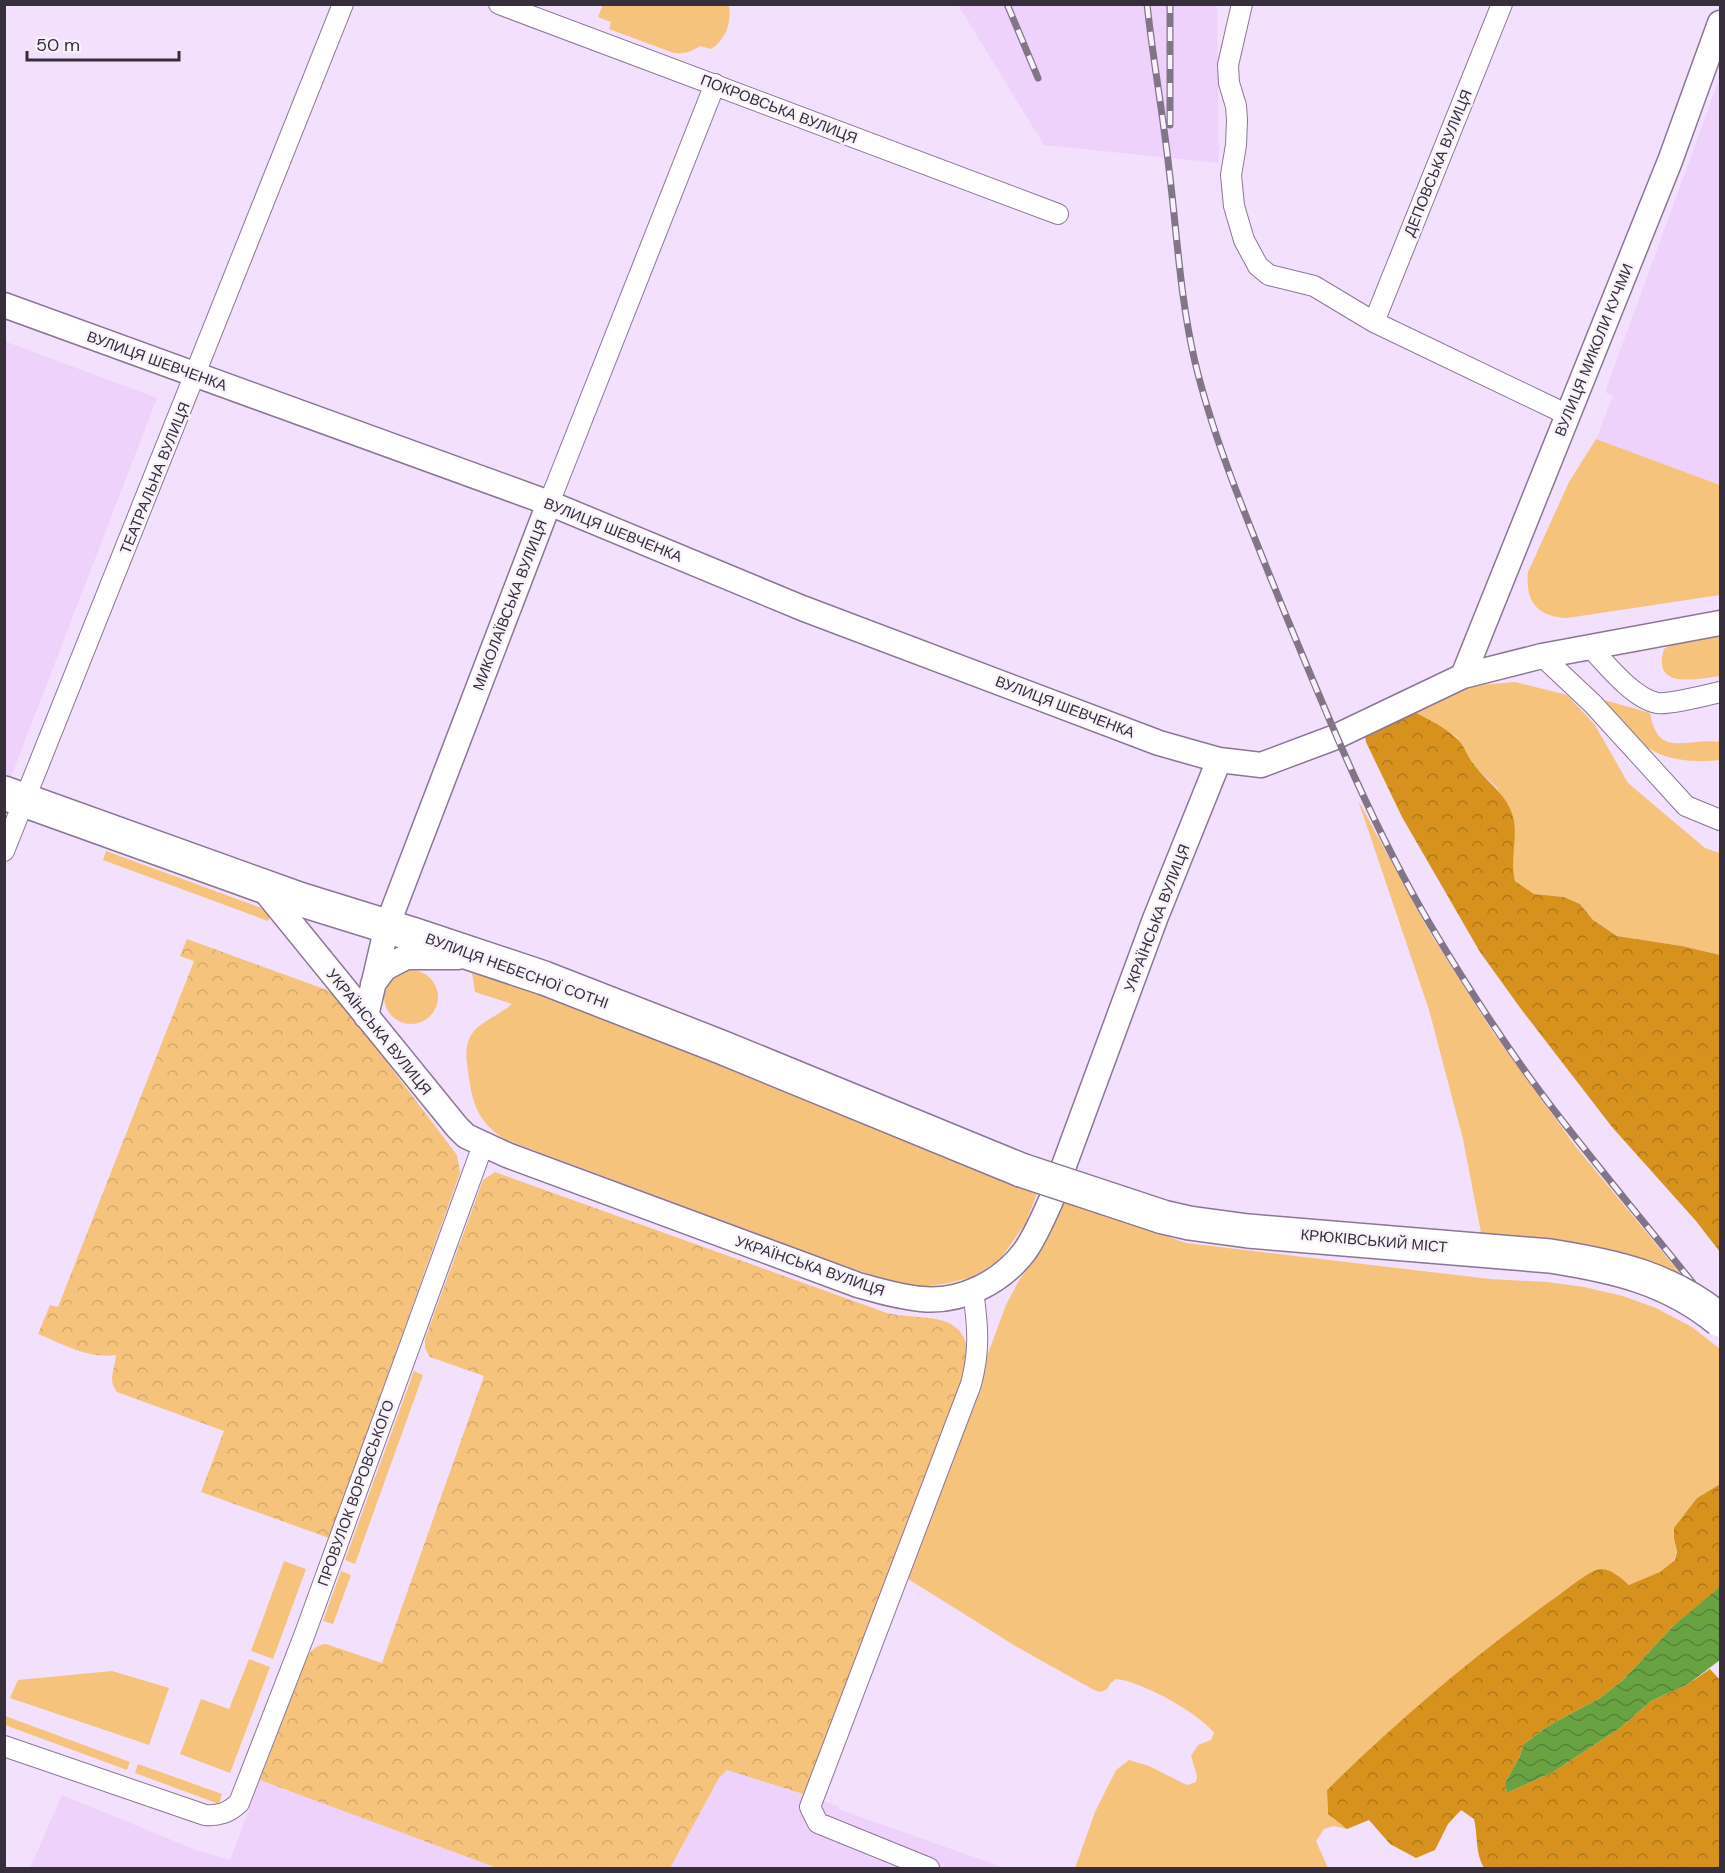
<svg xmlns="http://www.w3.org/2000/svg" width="1725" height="1873" viewBox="0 0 1725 1873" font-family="'DM Sans',sans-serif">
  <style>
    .built { fill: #eed2fc }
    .green { fill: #f6c37c }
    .forest { fill: url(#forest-crowns) }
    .park { fill: url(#park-crowns) }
    .water { fill: url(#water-waves) }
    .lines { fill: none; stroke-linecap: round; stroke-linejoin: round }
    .minor-casing { stroke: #8b7695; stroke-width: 22 }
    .tertiary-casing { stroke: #8b7695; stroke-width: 27 }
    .trunk-casing { stroke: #8b7695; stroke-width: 36 }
    .minor { stroke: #fff; stroke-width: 20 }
    .tertiary { stroke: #fff; stroke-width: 24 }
    .trunk { stroke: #fff; stroke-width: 33 }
    .rail-casing { stroke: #827588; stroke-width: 7 }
    .rail { stroke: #f8f3fa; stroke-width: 4.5; stroke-dasharray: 14; stroke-linecap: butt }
    .trunk-bridge-casing { stroke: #8b7695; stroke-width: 36; stroke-linecap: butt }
    .trunk-bridge { stroke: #fff; stroke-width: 33 }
    .labels { text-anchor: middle; stroke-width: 5; stroke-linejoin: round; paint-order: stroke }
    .street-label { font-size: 15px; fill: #372e3b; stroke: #f8f3fa }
  </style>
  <defs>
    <pattern id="forest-crowns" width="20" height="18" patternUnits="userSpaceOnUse" patternTransform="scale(1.5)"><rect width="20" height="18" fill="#d6921d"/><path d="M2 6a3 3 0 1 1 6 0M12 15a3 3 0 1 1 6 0" fill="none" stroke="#ae781b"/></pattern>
    <pattern id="park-crowns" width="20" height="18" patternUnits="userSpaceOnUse" patternTransform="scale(1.5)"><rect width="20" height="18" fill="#f6c37c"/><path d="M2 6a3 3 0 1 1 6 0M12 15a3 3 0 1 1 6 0" fill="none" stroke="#d4a86c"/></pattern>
    <pattern id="water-waves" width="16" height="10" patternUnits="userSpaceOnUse" patternTransform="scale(1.5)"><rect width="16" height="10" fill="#69a241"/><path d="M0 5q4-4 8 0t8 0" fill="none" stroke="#578438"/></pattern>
  </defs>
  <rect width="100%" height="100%" fill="#f3e0fc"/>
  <path class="built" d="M958,5h259l2,158 -175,-18z
    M1720,77v408l-124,-46 17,-43 -8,-4z
    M4,341l153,57 -146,379 -7,-3z
    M727,1770l112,36 -1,3 167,59h-335l49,-90z
    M260,1780l237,88h-467l32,-73 134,55 34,10z"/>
  <path class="green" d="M603,4l126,1c3,16 -3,35 -18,44l-11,-3c-10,6 -15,8 -26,7l-65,-24 2,-7 -13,-5z
    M1596,439l124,46v110l-153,23c-30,-1 -42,-17 -39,-46l41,-90z
    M1720,636v40c-23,3 -69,14 -56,-27l10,-6z
    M1515,682l52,13 28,30 33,58 77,65 15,5v102l-38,-9 -65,-10 -24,-16 -13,-16 -16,-7 -30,-3 -19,-13 -3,-12 2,-47 -17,-34 -23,-22 -17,-29 -50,-29 51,-21z
    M1604,700l46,13c8,47 37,24 70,29v18c-23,3 -58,1 -77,-16 -14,-12 -26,-28 -39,-42z
    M1358,800l71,131 63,100 84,116 116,141 -209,-45 -20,-104 -34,-129z
    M106,851l166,61 -4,9 -165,-61z
    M384 997a27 27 0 1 1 54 0a27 27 0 1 1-54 0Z
    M472,973l84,26 483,190 -14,35 -26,37 -27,16 -23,6 -28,4 -25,-4 -57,-19 -335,-125c-27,-18 -32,-37 -36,-68 -2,-15 -4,-27 6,-40 6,-8 29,-19 38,-27l-37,-12z
    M1064,1201l122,42 304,36 57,3 37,5 39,9 33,12 36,19 28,22v135l-23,14 -23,41c1,7 4,13 1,19 -6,13 -33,23 -46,27l-15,-12 -26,2 -62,44 -100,80 -99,91 1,24 19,15 -13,-3 -10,3 -8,12 12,27h-253l20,-56 21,-42 13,-10 20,6 38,19 9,-3 1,-6 -6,-20 7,-11 13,-5 3,-7c-15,-20 -73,-52 -98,-54l-6,5 -3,5 -6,3 -7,-2 -77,-43 -112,-70 101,-272 12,-23 25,-37z
    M414,1371l9,4 -68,189 -10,-4z
    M284,1561l22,8 -33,90 -22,-8z
    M341,1571l10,4 -18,49 -10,-3z
    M249,1659l21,8 -40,106 -50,-19 21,-55 28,10z
    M112,1671l57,17 -20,57 -139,-47 8,-18z
    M5,1716l125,46 -3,8 -122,-45z
    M138,1764l84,30 -3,10 -84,-31z"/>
  <path class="forest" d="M1407,708c16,9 33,16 47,28 10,7 13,21 21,30 14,18 35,31 39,55 3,20 -4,40 1,60l19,13 30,3 16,7 13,16 24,16 65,10 38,9v297l-24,-31 -84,-94 -91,-118 -41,-57 -78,-135 -36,-75 -2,-10z
    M1720,1484v104l-46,37 -51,55 -23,18 -52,28 -24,18 -5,14 -14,25 2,10 46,-21 67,-44 31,-27 37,-17 22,-15 10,11v188h-236c-9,-15 -6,-32 -10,-49l-13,-9 -13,14 -13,26 -19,8 -26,-14 -21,-24 -22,9 -19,-15 -1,-24c72,-71 150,-137 232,-195 10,-7 32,-26 43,-26 11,1 20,10 27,16l31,-13 15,-12 2,-8 -3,-13v-11l23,-30z"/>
  <path class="park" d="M187,939l140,51 11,8 119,157 3,18 -131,365 -128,-46 23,-61 -107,-39c-10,-13 -2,-22 -1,-37 -28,4 -53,-11 -78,-21l12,-29 8,2 136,-346 -14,-5z
    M495,1172l392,141c40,9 82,-6 82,53l-163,429 -79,-25 -8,8 -49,90h-173l-237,-88 46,-122c6,-8 10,-13 20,-14l56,19 102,-287 -54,-19 -5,-9v-9l58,-159z"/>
  <path class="water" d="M1720,1587v73l-32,24 -37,17 -31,27 -67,44 -46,21 -2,-10 14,-25 5,-14 24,-18 52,-28 23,-18 51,-55z"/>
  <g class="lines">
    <defs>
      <path id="minor" d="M499,4l559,210
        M1242,4l-14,61 1,18 7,23 1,14 -1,25 -5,30 3,31 10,34 14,26 11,9 45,11 60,36 194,93
        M1374,322l128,-318
        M549,503l166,-419
        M1590,647c16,17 43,51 67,56 9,2 51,-8 63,-11
        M1542,656l51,48 93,102 34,14
        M4,851l339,-847
        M4,1746l201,69c14,1 23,-2 34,-12l65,-167 179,-491
        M929,1868l-111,-45 -8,-16 161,-423c9,-34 7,-58 2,-93"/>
      <path id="tertiary" d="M4,305l545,198 253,105 357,135 60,17 42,5 72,-27 130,-62 79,-20 178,-33
        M1463,676l207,-515 50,-138
        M261,886l196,241 9,9 41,19 351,130c21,6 41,12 63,14 39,4 80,-16 104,-48 11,-16 19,-35 27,-53l103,-279 64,-159
        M373,984l12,-16 21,-11h52
        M366,1016l21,-90 162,-423"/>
      <path id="trunk" d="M4,793l295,106 116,36 129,43 177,69 300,123"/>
    </defs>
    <use href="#minor" class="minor-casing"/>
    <use href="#tertiary" class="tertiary-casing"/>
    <use href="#trunk" class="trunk-casing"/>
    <use href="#minor" class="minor"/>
    <use href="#tertiary" class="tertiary"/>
    <use href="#trunk" class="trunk"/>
    <defs>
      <path id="rail" d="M1007,4l31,74
        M1147,4c6,56 16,110 22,165 8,64 11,129 26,193 20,83 55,164 87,244 45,109 89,218 149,320 40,67 84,135 133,197 46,59 94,116 140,174l16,18
        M1170,125v-121"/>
    </defs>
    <use href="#rail" class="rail-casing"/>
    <use href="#rail" class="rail"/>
    <defs>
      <path id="trunk-bridge" d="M1021,1170l142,47 26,6 59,8 302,25c64,10 119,22 170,64"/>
    </defs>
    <use href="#trunk-bridge" class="trunk-bridge-casing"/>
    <use href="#trunk-bridge" class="trunk-bridge"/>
  </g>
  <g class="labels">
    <g class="street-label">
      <text transform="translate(779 109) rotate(21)" y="5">ПОКРОВСЬКА ВУЛИЦЯ</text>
      <text transform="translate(1438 163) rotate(-68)" y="5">ДЕПОВСЬКА ВУЛИЦЯ</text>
      <text transform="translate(1594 350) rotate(-68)" y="5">ВУЛИЦЯ МИКОЛИ КУЧМИ</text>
      <text transform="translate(157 361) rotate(20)" y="5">ВУЛИЦЯ ШЕВЧЕНКА</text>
      <text transform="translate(155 478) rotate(-68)" y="5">ТЕАТРАЛЬНА ВУЛИЦЯ</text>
      <text transform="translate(613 530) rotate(22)" y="5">ВУЛИЦЯ ШЕВЧЕНКА</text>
      <text transform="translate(510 605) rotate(-69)" y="5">МИКОЛАЇВСЬКА ВУЛИЦЯ</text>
      <text transform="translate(1065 707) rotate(21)" y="5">ВУЛИЦЯ ШЕВЧЕНКА</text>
      <text transform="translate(1157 918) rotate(-69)" y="5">УКРАЇНСЬКА ВУЛИЦЯ</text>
      <text transform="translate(517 971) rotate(20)" y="5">ВУЛИЦЯ НЕБЕСНОЇ СОТНІ</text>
      <text transform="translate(379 1032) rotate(51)" y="5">УКРАЇНСЬКА ВУЛИЦЯ</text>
      <text transform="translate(1374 1241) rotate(5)" y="5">КРЮКІВСЬКИЙ МІСТ</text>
      <text transform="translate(810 1266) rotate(19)" y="5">УКРАЇНСЬКА ВУЛИЦЯ</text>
      <text transform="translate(356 1493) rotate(-70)" y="5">ПРОВУЛОК ВОРОВСЬКОГО</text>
    </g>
  </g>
  <rect width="1725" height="1873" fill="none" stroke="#372e3b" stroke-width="12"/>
  <path d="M27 51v9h152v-9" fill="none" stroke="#372e3b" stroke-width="3"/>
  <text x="36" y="51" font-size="18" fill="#372e3b" stroke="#f8f3fa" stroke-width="4.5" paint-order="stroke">50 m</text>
</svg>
